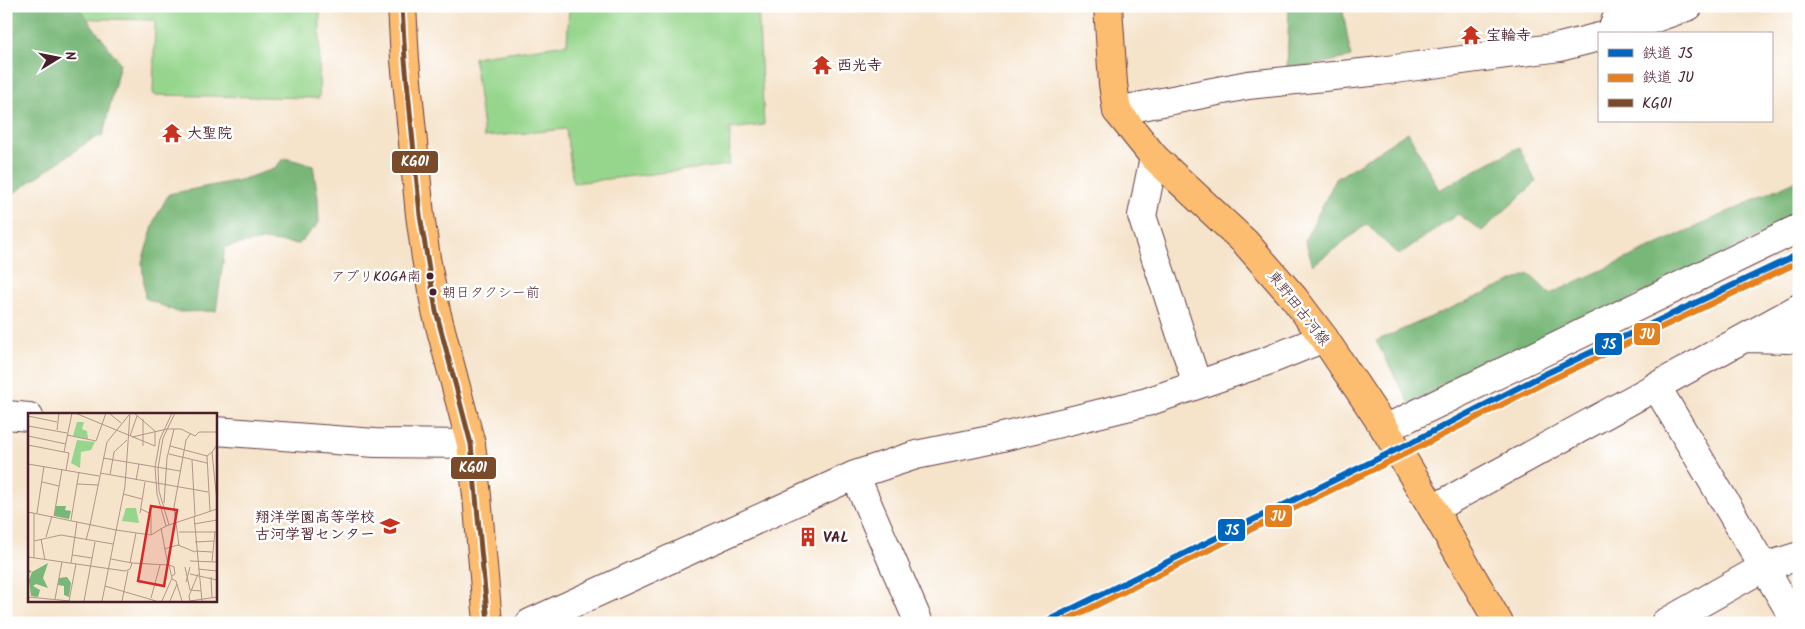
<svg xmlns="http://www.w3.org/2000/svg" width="1805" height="629" viewBox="0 0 1805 629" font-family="Kalam,'Klee One',sans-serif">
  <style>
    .green { fill: #96d68c; stroke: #707a5c }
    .forest { fill: #78b778; stroke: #616b52 }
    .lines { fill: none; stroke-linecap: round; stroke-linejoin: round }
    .minor-casing { stroke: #643c43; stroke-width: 30 }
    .major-casing { stroke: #643c43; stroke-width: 30 }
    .minor { stroke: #fff; stroke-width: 28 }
    .major { stroke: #fcbd6f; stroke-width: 28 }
    .bus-1-casing { stroke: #fff; stroke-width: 9 }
    .bus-1 { stroke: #7a4b2a; stroke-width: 5 }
    .rail-1-casing { stroke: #fff; stroke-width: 10 }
    .rail-2-casing { stroke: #fff; stroke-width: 10 }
    .rail-1 { stroke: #0065bd; stroke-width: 6 }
    .rail-2 { stroke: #e5801f; stroke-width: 6 }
    .bus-dot { fill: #4a1f2b; stroke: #fff; stroke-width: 2 }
    .labels { text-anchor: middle; stroke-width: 5; stroke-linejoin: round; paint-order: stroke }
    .bus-label { font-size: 14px; fill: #4a1f2b; stroke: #fff; text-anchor: end }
    .poi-label { font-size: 15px; font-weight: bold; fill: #4a1f2b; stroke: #fff; text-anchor: start }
    .street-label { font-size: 15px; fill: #4a1f2b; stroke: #fff }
    .inset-road { fill: none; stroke: #b1958a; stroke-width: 1 }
    .view { fill: #d62828; fill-opacity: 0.15; stroke: #d62828; stroke-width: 2.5 }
    .inset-edge { fill: none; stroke: #4a1f2b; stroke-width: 2.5 }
    .line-badge { stroke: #fff; stroke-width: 2 }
    .badge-label { font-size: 14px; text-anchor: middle; font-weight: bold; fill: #fff }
  </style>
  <rect width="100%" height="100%" fill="#fff"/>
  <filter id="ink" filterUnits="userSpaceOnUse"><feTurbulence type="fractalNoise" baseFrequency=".02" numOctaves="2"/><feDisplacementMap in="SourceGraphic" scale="10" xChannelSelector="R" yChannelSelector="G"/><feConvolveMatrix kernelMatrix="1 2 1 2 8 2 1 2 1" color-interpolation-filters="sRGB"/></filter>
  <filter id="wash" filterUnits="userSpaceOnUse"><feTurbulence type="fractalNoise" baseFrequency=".0096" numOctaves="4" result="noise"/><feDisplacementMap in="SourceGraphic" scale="20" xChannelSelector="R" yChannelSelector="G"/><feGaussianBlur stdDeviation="1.12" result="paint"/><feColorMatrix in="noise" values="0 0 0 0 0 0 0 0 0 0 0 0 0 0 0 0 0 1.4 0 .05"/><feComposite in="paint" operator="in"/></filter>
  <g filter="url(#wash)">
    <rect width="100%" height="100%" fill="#f5e3ca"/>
    <path class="green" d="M60,6h260l-1,92 -166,-3 2,-75 -95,-2z
      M608,6h150l6,119 -34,4 -1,36 -156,18 -7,-54 -82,8 -10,-80 93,-13 2,-35z"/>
    <path class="forest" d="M6,6h69l5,3 40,54 -17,72 -14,6 -78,54h-5z
      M1289,6h53l9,51 -64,14z
      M1408,132l31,58 80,-43 17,35 -54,49 -24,-17 -60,41 -31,-31 -54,41 -8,-25 31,-61z
      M284,158l29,7 5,33 1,25 -20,21 -37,-4 -37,7 -9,64 -39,1 -32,-14 -3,-36 14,-45 13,-23 71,-14 34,-11z
      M1799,179v39l-389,186 -34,-63 153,-67 21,20z"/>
  </g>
  <g filter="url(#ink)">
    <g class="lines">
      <defs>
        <path id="minor" d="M1610,34l79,-28
          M1610,34l12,-28
          M1117,111l131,-26 132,-14 180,-24 39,-10
          M1154,157l-12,59 55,168
          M1746,338l42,1 11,-4
          M1656,386l141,237
          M6,415l23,2
          M1385,429l414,-201
          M215,431l160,12 96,1
          M855,475l64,148
          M1433,509l366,-201
          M530,623l325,-148 61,-20 74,-15 157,-38 120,-41 57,-23
          M1665,623l99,-56 35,-11"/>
        <path id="major" d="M402,6l3,54 15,155 6,43 10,53 35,133 6,52 11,127
          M1108,6l5,78 4,27 37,46 91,85 49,56 30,40 61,91 48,80 66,114"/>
      </defs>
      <use href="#minor" class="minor-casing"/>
      <use href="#major" class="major-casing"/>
      <use href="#minor" class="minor"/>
      <use href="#major" class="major"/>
      <defs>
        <path id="bus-1" d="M402,6l3,54 15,155 16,96 35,133 17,179"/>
      </defs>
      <use href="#bus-1" class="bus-1-casing"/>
      <use href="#bus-1" class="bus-1"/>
      <defs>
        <path id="rail-1" d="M1043,623l373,-183 127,-65 256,-121"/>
        <path id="rail-2" d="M1060,623l359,-176 127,-65 253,-120"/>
      </defs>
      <use href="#rail-1" class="rail-1-casing"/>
      <use href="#rail-2" class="rail-2-casing"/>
      <use href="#rail-1" class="rail-1"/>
      <use href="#rail-2" class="rail-2"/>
    </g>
  </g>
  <defs>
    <symbol id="temple-bare" viewBox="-9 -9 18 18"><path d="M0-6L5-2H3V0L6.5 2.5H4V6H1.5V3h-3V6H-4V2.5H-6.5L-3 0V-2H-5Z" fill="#c8321e" stroke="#fff" stroke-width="2.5" paint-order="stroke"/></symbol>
    <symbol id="school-bare" viewBox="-9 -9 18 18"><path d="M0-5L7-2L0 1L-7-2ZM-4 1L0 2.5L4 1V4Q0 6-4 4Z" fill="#c8321e" stroke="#fff" stroke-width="2.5" paint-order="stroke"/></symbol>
    <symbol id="building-bare" viewBox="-9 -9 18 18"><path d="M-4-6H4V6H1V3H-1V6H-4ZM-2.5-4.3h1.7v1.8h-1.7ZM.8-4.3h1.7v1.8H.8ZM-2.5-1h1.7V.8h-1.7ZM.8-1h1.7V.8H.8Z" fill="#c8321e" stroke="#fff" stroke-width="2.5" paint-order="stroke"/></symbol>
  </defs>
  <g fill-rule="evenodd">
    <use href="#temple-bare" x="1457" y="21" width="28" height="28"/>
    <use href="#temple-bare" x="808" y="51" width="28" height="28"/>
    <use href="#temple-bare" x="158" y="119" width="28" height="28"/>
    <use href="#school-bare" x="376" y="512" width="28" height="28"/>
    <use href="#building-bare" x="794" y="523" width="28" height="28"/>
  </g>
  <g class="bus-dot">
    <circle cx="430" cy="276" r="4.5"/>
    <circle cx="433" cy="292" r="4.5"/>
  </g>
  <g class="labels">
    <g class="bus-label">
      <text x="421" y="281">アプリKOGA南</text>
      <text x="442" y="297" text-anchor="start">朝日タクシー前</text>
    </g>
    <g class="poi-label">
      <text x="1486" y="40">宝輪寺</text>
      <text x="837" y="70">西光寺</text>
      <text x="187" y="138">大聖院</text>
      <text x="375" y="522" text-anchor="end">翔洋学園高等学校<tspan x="375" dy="17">古河学習センター</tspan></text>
      <text x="823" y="542">VAL</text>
    </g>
    <g class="street-label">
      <text transform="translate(1299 308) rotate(52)" y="5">東野田古河線</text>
    </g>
  </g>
  <g transform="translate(28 413)">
    <rect width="189" height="189" fill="#f5e3ca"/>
    <path d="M49,9h7l-2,7 5,2 1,8 -15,-3zM49,27l18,2 -4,8 -10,2 -1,16 -9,-5zM98,95h10l3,15 -17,-2z" fill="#96d68c"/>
    <path d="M28,93h10l-1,4 6,1 -2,8 -15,-3zM20,150l-5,15 5,10 -12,-4 -3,2 7,4 -2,7 -7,-1 -2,-16 3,-8 -4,1v-4l4,3zM39,164l4,6 -2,14 -5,-2v-9l-6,-1 1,-7z" fill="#78b778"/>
    <path class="inset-road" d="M47,0l80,33v-15l-21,-18M81,0l12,10M0,3l29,6M115,6v27M0,13l39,7M29,17l2,-17M39,22l29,6 10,-28M0,23l38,8M102,23l7,-20M104,24l35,-8h14l14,7 4,-4h18M0,32l41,8 -3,17M189,32l-5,7 5,50M142,33l37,10M36,39l8,-39M141,41l38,9M75,45l77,13M164,47l3,56M0,51l71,12M72,60l108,19M82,62l4,-23 13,-12M108,67l3,-16M14,69l17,4M49,71l21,1M95,81l19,5M136,90l3,-45 7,-29M113,96l10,5v21M182,98l-3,-55 5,-4M0,99l88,18M6,100v45M9,100l7,-47M112,100l5,-31M26,103l8,-47M166,103l8,85M43,107l8,-48M166,111l23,-4M62,112l17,-83 22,-27M141,112l-10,-34 -1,-23 5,-30 12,-25M138,113l-9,-32 -2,-27 5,-28 12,-26M133,115l7,37M88,117l35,5 15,-9 51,-17M151,119h38M18,124l6,-21M13,126l4,21M58,127l4,-15M6,128l27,-6 52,9M167,129l19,-1M151,133l-5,-39 12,-67 5,-7M136,136l14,-4 17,7M167,138l17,1M44,142l20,3M0,144l97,14 5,-2 2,-6 37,2M83,146l21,4M162,148l27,1M184,148l3,-29M43,150l6,-41M102,150l6,-30M141,152l5,2 1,7 -3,2M157,154l5,23 11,1M170,156l19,2M162,161l27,6M183,164l1,21M144,166l4,2 6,20M158,169l4,-15M77,173l51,15M0,184l42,4M123,185l9,-33M27,186l7,-37M41,188l7,-37M56,188l11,-59M74,188l23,-115 5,-73M94,188l6,-30M134,188l10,-23 -3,-13M142,188l7,-17M162,188l-1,-5 9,-22M162,188l27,-4"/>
    <path class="view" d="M123,93l26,4 -13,76 -26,-5z"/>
    <rect width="189" height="189" class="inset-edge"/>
  </g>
  <g class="line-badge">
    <rect x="391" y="150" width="48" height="24" rx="5" fill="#7a4b2a"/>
    <rect x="1633" y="322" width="28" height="24" rx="5" fill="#e5801f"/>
    <rect x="1594" y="332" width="29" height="24" rx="5" fill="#0065bd"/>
    <rect x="450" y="456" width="47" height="24" rx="5" fill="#7a4b2a"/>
    <rect x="1264" y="504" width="29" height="24" rx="5" fill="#e5801f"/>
    <rect x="1217" y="518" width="29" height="24" rx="5" fill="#0065bd"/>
  </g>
  <g class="badge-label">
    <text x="415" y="166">KG01</text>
    <text x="1647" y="339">JU</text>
    <text x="1609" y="349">JS</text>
    <text x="473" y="472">KG01</text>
    <text x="1278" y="521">JU</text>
    <text x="1232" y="535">JS</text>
  </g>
  <rect width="1805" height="629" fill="none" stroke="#fff" stroke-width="25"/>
  <rect x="1598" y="32" width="175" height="90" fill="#ffffff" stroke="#b7a5aa"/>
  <rect x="1608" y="49" width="25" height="8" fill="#0065bd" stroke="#b7a5aa"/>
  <text x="1642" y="58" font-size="15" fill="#4a1f2b">鉄道 JS</text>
  <rect x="1608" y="74" width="25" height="8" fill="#e5801f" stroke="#b7a5aa"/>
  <text x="1642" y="82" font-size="15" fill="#4a1f2b">鉄道 JU</text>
  <rect x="1608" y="99" width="25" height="8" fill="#7a4b2a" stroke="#b7a5aa"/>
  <text x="1642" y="108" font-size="15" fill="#4a1f2b">KG01</text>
  <g transform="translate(58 58) rotate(80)" stroke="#ffffff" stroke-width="4" paint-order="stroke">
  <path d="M0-4L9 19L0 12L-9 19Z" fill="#4a1f2b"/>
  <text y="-8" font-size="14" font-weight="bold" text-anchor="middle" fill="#4a1f2b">N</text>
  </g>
</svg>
